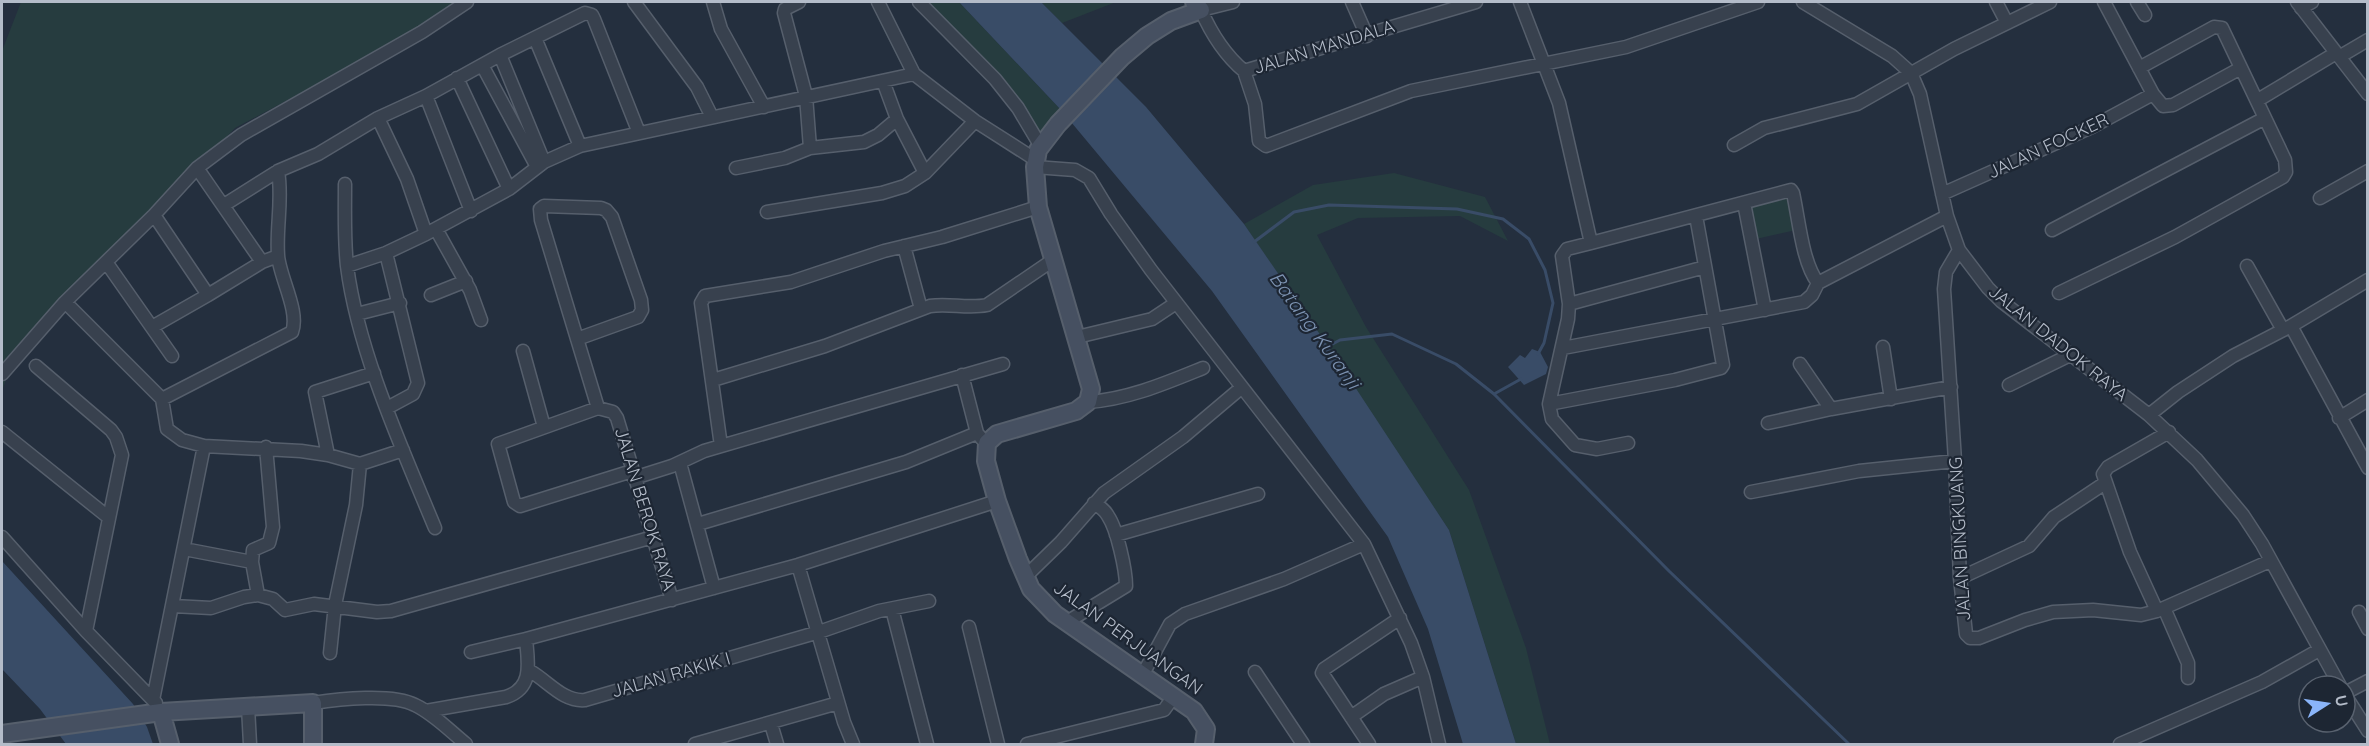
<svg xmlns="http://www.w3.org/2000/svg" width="2369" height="746" viewBox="0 0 2369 746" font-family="Quicksand,sans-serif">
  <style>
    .green { fill: #263c3f }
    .water { fill: #394c67 }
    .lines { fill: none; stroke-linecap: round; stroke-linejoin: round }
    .stream { stroke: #394c67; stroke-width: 3 }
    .street-casing { stroke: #565f6c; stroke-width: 15 }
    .secondary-casing { stroke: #565f6c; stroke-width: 20 }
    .street { stroke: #38414e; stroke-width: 12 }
    .secondary { stroke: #465061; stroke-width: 16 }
    .labels { text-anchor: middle; stroke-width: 4.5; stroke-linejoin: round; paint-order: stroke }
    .street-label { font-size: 18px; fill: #b4bcc9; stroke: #1d2633 }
    .water-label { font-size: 20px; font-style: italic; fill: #7c92b1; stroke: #1d2633 }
  </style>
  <rect width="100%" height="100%" fill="#242f3e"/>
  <path class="green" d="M21,2h451l-237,126 -223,234 -10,29v-340z
    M913,2h46l102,108 -23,26 -90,-101z
    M1041,2h75l-54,21z
    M1394,173l91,24 23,44 -48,-25 -102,2 -41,17 49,92 103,163 57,158 24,96h-34l-67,-214 -205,-306 69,-39z
    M1789,196l7,34 -40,9 -7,-35z"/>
  <path class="water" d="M959,2h82l105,105 98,117 88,128 117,178 67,214h-53l-35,-115 -40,-92 -176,-246 -151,-181z
    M1532,349l8,3 8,15 -2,7 -22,11 -16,-18 12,-12 5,3z
    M2,561l131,143 14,23 6,17h-87l-26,-35 -38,-40z"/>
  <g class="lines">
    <path class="stream" d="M1254,242l40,-30 35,-7 128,4 46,10 26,20 16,31 8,33 -9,40 -6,11
      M1327,347l13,-7 52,-6 64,30 38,30 175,177 180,173
      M1494,394l27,-15"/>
    <defs>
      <path id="street" d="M634,2l63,85 15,30
        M713,2l8,27 43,78
        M878,2l36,72 61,47 61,39
        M919,2l76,77 23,29 22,37
        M1233,2l-32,8c10,23 24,45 43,61l232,-69
        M1352,2l15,34
        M1520,2l39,101 32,140 -24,6 -5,7 7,48 -1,15 -19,85 3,15 23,26 22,4 31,-6
        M1803,2l89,54 19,17 9,21 27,122 12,34 29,38 13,13 148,114 48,45 46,55 19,29 78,142
        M1996,2l11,21
        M2104,2l49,92 10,12 10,-1 68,-37
        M2137,2l8,13
        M2297,2l71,92
        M2301,8l11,-6
        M535,38l45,108
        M500,55l44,107
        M2339,57l29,-17
        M482,65l55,102
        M1244,71l11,33 4,37 7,5 145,-55 215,-44 132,-45
        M457,78l52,111
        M883,81l14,38 28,54
        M426,96l45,115
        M2258,100l78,-47
        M378,118l29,61 19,55
        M1734,145l30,-17 93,-24 97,-55 96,-47
        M810,148l54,-6 14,-7 19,-16
        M1035,167l40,3 14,8 22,36 40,56 213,274 47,99 12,34 16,67
        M197,168l65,94
        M736,168l49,-10 25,-10 -4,-52 -22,-83 1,-4 14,-7
        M278,171c5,28 -2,55 0,84 1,21 22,56 14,77l-130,67 5,30 15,11 22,6 97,5 27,4 32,9 43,-14
        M345,184c0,27 -1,55 2,82 11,86 55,182 88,262
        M1942,194l150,-67 61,-33
        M2320,198l48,-27
        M1744,203l21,107
        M224,205l54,-34 40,-17 60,-36 48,-22 74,-41 85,-42 7,2 2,4 45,114
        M767,212l115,-19 23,-7 20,-13 50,-52
        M154,215l54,80 54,-33 16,-6
        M436,229l34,61 11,30
        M2052,230l213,-112
        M1591,243l200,-53 2,3c6,27 9,69 25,90
        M904,246l17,63
        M1959,250l-13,22 -2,17 11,172 5,117 6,56 4,4h9l46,-18 28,-8 40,-2 48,5 16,-4
        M386,253l32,130 -5,11 -26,14
        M106,262l66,94
        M347,266l39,-13 40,-19 83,-45 35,-27 36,-16 334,-72
        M2247,266l36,64
        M2059,293l116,-56 108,-60 3,-5 -1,-12 -63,-132 -8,-1 -75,41
        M431,295l35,-14
        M65,302l97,97
        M1569,304l136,-37
        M357,314l43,-11
        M2291,326l77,142
        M152,327l56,-32
        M1077,337l75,-18 24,-16
        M577,339l61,-22 4,-7 -1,-10 -29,-83 -6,-7 -5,-2 -57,-2 -4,3 1,11 57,188
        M1883,347l8,52
        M1563,348l241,-46 8,-7 6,-12 129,-67
        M523,351l21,76
        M1800,364l31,45
        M36,366l75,64 5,7 6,18 -36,176
        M2,374l63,-72 89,-87 43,-47 44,-33 181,-103 45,-30
        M962,375l15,58 5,6
        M713,380l112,-34 105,-40c19,-3 38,3 57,-1l66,-45
        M2009,385l61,-30
        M1088,402c41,-3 78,-19 115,-34
        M1549,404l126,-24 46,-12 2,-3 -27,-149
        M2149,415l29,-23 55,-36 58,-30 77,-46
        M2339,418l29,-18
        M1768,423l63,-14 120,-22
        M2,432l106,85
        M2169,432l-61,35 -5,7 27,78 27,59 113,-50
        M721,446l-20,-143 4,-7 86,-14 93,-31 58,-14 96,-30
        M328,455l-13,-63 59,-19
        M680,463l34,125
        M632,471l-112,35 -6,-4 -16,-58 100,-36 15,4 4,6 55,182
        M634,478l38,-12 32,-15 299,-87
        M1751,492l108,-21 96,-10
        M698,524l208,-62 71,-29
        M1116,535l142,-41
        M2,537l84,94 70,72
        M184,549l68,13 1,-12 16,-7 4,-16 -7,-80
        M252,562l6,33
        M798,565l46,157 9,22
        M1025,577l36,-35 43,-49 79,-56 58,-49
        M1960,578l69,-32 25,-29 51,-34
        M173,606l38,2 33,-11 14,-2 15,4 12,11 29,-6 63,8 14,-1 262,-74
        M2164,608l24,55v15
        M892,609l35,135
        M2359,612l9,17
        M1067,622l59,-36c0,-16 -9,-57 -18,-70 -3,-6 -8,-9 -14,-13
        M969,627l29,117
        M471,652l55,-13
        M330,653l5,-48 21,-100 4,-41
        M530,671c18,10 33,31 55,29l234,-68 60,-21 50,-10
        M1255,672l48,72
        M1143,674l27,-50 15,-10 99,-35 80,-35
        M2345,693l23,-12
        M2345,695l23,36
        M153,700l51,-254
        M313,703c26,-4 79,-10 102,2 19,9 35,26 51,39
        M248,707l2,37
        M426,711l80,-14c28,-9 22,-35 20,-58l272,-74 199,-64
        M1351,717l33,-23 39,-17
        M771,724l6,20
        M695,744l143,-41
        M1027,744l137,-34 10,-14
        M1369,744l-47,-71 2,-4 76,-51
        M2120,744l142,-62 57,-32"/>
      <path id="secondary" d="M1194,2l7,8 -30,11 -24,15 -25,21 -64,67 -20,26 -3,17 3,40 53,182 -3,13 -12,9 -79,23 -10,9 -1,18 11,40 21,58 13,30 24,25 139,97 12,18 -2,15
        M161,712l9,32
        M2,734l159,-22 152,-9v41"/>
    </defs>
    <use href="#street" class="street-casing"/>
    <use href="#secondary" class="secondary-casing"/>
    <use href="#street" class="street"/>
    <use href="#secondary" class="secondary"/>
  </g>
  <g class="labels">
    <g class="street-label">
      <text transform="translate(1324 47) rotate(-17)" y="6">JALAN MANDALA</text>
      <text transform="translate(2048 146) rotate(-25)" y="6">JALAN FOCKER</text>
      <text transform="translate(2058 343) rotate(39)" y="6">JALAN DADOK RAYA</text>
      <text transform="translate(645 509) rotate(73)" y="6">JALAN BEROK RAYA</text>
      <text transform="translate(1960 539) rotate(-93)" y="6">JALAN BINGKUANG</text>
      <text transform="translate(1128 638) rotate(36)" y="6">JALAN PERJUANGAN</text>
      <text transform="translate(671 675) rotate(-16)" y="6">JALAN RAKIK I</text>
    </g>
    <g class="water-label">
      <text transform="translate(1315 330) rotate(54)" y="7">Batang Kuranji</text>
    </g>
  </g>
  <rect width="2369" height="746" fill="none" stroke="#b4bcc9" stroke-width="6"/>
  <g transform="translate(2327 704) rotate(78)"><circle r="28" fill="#1d2633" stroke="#59626f" stroke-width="1.5"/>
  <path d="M0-4.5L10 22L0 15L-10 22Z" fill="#8ab4f8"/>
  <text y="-9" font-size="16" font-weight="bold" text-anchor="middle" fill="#b4bcc9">U</text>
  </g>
</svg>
